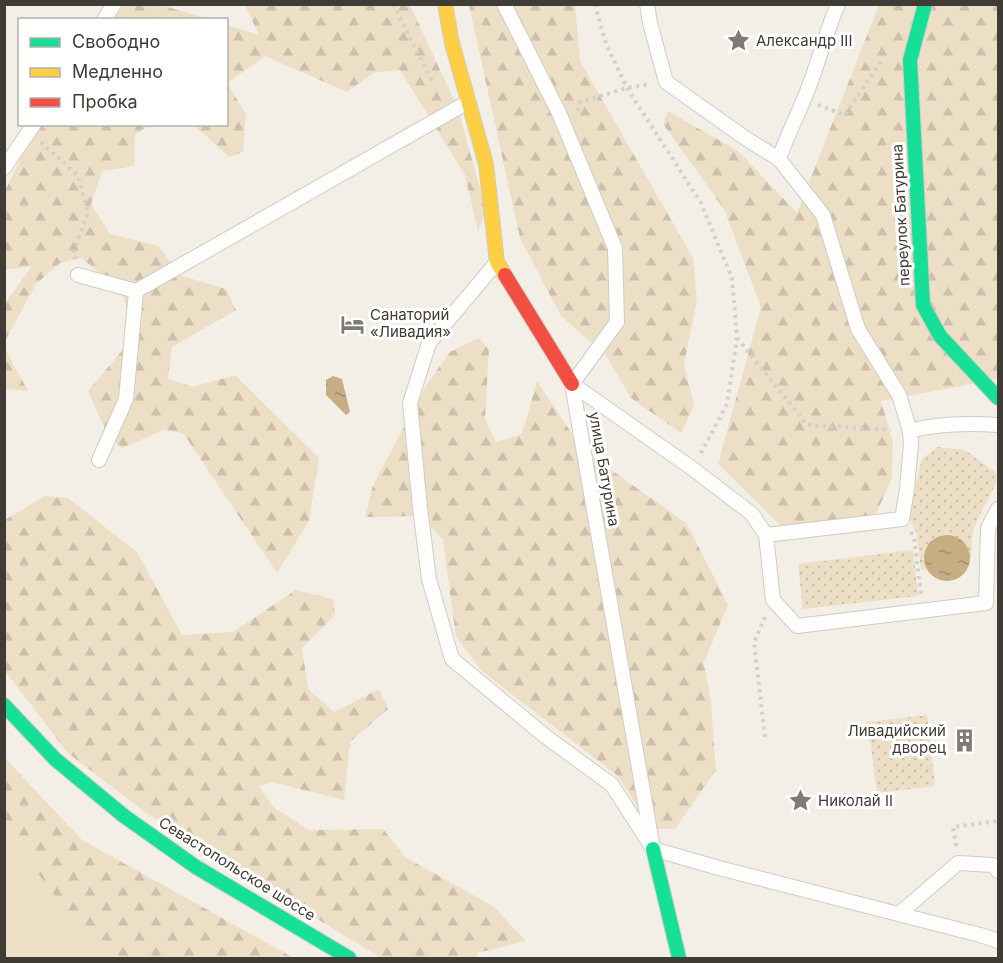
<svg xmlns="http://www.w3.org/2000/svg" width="1003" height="963" viewBox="0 0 1003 963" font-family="Inter,sans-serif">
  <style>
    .grass { fill: url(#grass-dots) }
    .forest { fill: url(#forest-firs) }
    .park { fill: #eddec6 }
    .water { fill: url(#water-ripples) }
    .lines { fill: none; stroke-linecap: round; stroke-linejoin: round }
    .lane-casing { stroke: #cfccc6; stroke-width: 16 }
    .fast-casing { stroke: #cfccc6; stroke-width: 16 }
    .slow-casing { stroke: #cfccc6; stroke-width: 16 }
    .jam-casing { stroke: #cfccc6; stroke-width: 16 }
    .path { stroke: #d2d0cc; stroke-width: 4; stroke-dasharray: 3 4.5; stroke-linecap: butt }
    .lane { stroke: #fdfdfb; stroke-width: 14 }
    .fast { stroke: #16e098; stroke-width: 14 }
    .slow { stroke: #ffcf43; stroke-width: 14 }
    .jam { stroke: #f24e42; stroke-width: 14 }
    .labels { text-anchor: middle; stroke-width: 6; stroke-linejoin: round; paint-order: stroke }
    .poi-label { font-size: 15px; fill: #3f3c36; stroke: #fff; text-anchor: start }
    .street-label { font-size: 15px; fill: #3f3c36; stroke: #fff }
  </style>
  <defs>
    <pattern id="grass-dots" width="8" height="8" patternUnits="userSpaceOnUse" patternTransform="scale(1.5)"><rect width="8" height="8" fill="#eddec6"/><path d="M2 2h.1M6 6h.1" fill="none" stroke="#ccbfab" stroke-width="1.8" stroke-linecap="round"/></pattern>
    <pattern id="forest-firs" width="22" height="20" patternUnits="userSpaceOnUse" patternTransform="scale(1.5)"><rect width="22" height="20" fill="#eddec6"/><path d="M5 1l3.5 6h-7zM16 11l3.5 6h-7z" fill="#ccbfab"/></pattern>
    <pattern id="water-ripples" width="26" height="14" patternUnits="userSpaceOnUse" patternTransform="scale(1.5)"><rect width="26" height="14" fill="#c6ad82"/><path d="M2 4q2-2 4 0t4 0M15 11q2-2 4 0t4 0" fill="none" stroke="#a28e6b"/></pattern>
  </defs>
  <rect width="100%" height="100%" fill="#f3efe7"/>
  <path class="grass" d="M937,447l28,3 33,24c0,11 -18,38 -23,51 -4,10 -3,23 -4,33 -5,-16 -9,-19 -24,-23l-24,24 4,12 -6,-1 -4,-36 -9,-17 14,-58z
    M913,550l5,46 -115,13 -5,-45z
    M927,715l8,71 -58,7 -9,-71z"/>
  <path class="forest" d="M125,4l36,1 48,14h-95z
    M245,5h165l48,104 28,101 -8,21 -13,-56 -65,-105 -27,3 -26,19 -82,-36 -38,27 19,31 -3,38 -14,5 -35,-32 32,-1 1,-99 32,10z
    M469,5h106l5,56 113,197 4,42 -13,64 10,42 -13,27 -50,-35 -25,-43 -45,-39 -41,-78z
    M879,5h119v374l-117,22 12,42 -1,35 -16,36 -43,10 -53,1 -62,-61 43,-157 -37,-98 -61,-85 5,-13 70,40 59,62z
    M42,125h107l-14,10 -1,31 -32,5 -11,33 19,30 49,12 20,29 47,14 10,21 -64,37 -4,32 25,8 42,-12 84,83 -10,63 -32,52 -94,-140 -19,-3 -42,18 -13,-10 -21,-47 38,-45 2,-32 -6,-22 -40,-34 -22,5 -24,21 -31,57v-38l27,-37 -27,4v-79l17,-35z
    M479,338l10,11 -4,70 11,23 26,-8 15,-53 45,68 105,75 41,81 -24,57 7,40 5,68 -41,59h-23l-34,-53 -135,-104 -27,-35 -13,-97 -22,-24 -56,1 8,-32 54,-101 23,-32z
    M5,349l23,42 -23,-2z
    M45,496l23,2 69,54 45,83 51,-3 63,-42 37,9 2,16 -33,33 6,41 26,23 45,-23 9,20 -38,33 -6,58 -72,-18 -13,4 14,21 36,23 74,-1 22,28 88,49 33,35 -49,12v5h-96l-232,-143 -81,-62 -63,-82v-151z
    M4,757l78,83 212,118h-289z"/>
  <path class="park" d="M5,829l96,129h-96z"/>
  <path class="water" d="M333,376l9,3 8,33 -4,3 -20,-20v-15z
    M924 558a23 23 0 1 1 46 0a23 23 0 1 1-46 0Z"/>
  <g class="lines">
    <defs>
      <path id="lane" d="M504,4l55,109 56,135 2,74 -45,62
        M647,4l3,19 16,59 79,56 34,21c8,-24 20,-46 29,-70 11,-28 18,-57 30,-85
        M104,20l10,-16
        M4,168l30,-44
        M497,262l-68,81 -19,60 10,105 9,71 23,80 93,77 67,49 41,64 66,19 261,67 18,6
        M78,275l58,16 332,-189
        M572,384l121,85 59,45 14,21 7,65 24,26 189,-23 2,-75 10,-19
        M572,384l80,459
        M910,431c29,-8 58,-8 88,-6
        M99,460l27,-61 10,-108
        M766,535l136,-16 5,-30 4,-45 -1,-13 -11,-36 -41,-66 -35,-114 -44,-56
        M899,914l59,-51 35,2 5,6"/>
      <path id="fast" d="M925,4l-15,56 13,245 17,31 58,62
        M4,705l51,54 69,57 72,51 153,91
        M653,849l26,109"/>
      <path id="slow" d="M445,4l7,39 34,121 11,98 8,13"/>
      <path id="jam" d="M505,275l67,109"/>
    </defs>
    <use href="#lane" class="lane-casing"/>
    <use href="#fast" class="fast-casing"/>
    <use href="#slow" class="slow-casing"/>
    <use href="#jam" class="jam-casing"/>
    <path class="path" d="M393,4l39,77
      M596,4l1,8 9,32 21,44 74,115 31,75 5,60 -10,66 -27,51
      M818,105l27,10 36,-54h1
      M578,111l2,-9 47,-14 23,-4
      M41,142l37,34 10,36 -14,40 1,7
      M737,338l70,87 84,5
      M911,532l3,5 7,58
      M765,737l-11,-95 11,-25
      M956,846l-3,-19 45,-6"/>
    <use href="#lane" class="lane"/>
    <use href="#fast" class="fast"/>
    <use href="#slow" class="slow"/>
    <use href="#jam" class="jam"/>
  </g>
  <defs>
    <symbol id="sight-bare" viewBox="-9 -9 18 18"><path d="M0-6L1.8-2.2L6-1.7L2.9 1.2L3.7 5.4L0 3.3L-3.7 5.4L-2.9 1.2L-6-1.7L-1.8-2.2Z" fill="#7e7b74" stroke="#fff" stroke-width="2.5" paint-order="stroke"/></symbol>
    <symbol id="hotel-bare" viewBox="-9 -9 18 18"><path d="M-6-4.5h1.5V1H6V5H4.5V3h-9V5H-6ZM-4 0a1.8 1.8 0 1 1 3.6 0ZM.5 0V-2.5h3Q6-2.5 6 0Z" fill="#7e7b74" stroke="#fff" stroke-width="2.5" paint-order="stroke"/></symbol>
    <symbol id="building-bare" viewBox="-9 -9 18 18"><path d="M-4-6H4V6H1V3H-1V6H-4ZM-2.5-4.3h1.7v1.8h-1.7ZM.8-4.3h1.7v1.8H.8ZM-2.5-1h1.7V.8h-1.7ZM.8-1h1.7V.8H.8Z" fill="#7e7b74" stroke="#fff" stroke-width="2.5" paint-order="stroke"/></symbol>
  </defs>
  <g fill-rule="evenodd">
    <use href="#sight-bare" x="722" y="24" width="33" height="33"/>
    <use href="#hotel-bare" x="336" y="308" width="33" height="33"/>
    <use href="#building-bare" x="948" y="724" width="33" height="33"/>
    <use href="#sight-bare" x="784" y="784" width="33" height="33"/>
  </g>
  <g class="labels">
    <g class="poi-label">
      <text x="756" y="46">Александр III</text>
      <text x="370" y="320">Санаторий<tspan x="370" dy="17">«Ливадия»</tspan></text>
      <text x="946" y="736" text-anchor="end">Ливадийский<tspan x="946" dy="17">дворец</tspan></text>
      <text x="818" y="806">Николай II</text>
    </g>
    <g class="street-label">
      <text transform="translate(901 215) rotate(-93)" y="5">переулок Батурина</text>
      <text transform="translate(604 469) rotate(80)" y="5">улица Батурина</text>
      <text transform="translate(237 869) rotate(32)" y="5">Севастопольское шоссе</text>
    </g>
  </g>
  <rect width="1003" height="963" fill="none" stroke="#3f3c36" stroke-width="12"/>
  <rect x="18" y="18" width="210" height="108" fill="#ffffff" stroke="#b2b1af" stroke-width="1.5"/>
  <rect x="30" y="38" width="30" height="9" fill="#16e098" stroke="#b2b1af" stroke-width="1.5"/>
  <text x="72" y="48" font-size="18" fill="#3f3c36">Свободно</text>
  <rect x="30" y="68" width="30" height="9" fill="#ffcf43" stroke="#b2b1af" stroke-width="1.5"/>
  <text x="72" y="78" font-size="18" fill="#3f3c36">Медленно</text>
  <rect x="30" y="98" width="30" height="9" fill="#f24e42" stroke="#b2b1af" stroke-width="1.5"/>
  <text x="72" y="108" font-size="18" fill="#3f3c36">Пробка</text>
</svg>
